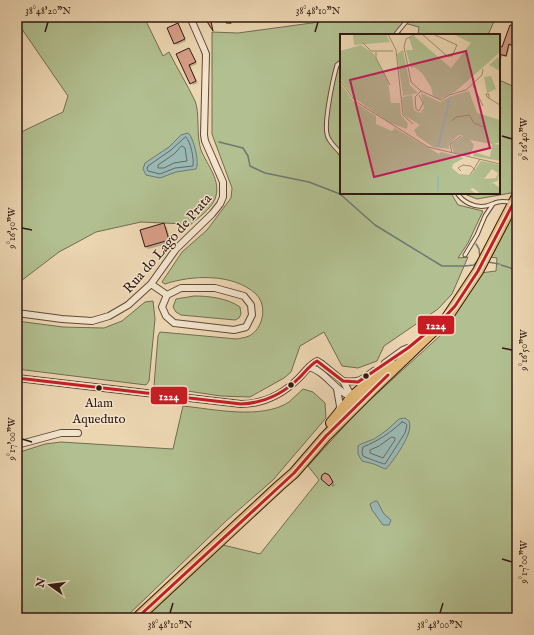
<svg xmlns="http://www.w3.org/2000/svg" width="534" height="635" viewBox="0 0 534 635" font-family="'IM FELL English',serif">
  <style>
    .green { fill: #b2bf90; stroke: #726c50 }
    .water { fill: #9ab8b3; stroke: #707971 }
    .shadow { fill: #0003 }
    .lines { fill: none; stroke-linecap: round; stroke-linejoin: round }
    .shore { stroke: #666961; stroke-width: 1 }
    .stream { stroke: #707971; stroke-width: 1.5 }
    .building { fill: #d89e88; stroke: #311a0f }
    .lane-casing { stroke: #604938; stroke-width: 5 }
    .street-casing { stroke: #604938; stroke-width: 8 }
    .primary-casing { stroke: #311a0f; stroke-width: 12 }
    .lane { stroke: #f3e4cd; stroke-width: 3 }
    .street { stroke: #f3e4cd; stroke-width: 6 }
    .primary { stroke: #e6bb79; stroke-width: 10 }
    .bus-1-casing { stroke: #f3e4cd; stroke-width: 6 }
    .bus-1 { stroke: #c61d23; stroke-width: 3 }
    .ticks { fill: none; stroke: #311a0f; stroke-width: 1.5 }
    .bus-dot { fill: #311a0f; stroke: #f3e4cd; stroke-width: 1.5 }
    .labels { text-anchor: middle; stroke-width: 3; stroke-linejoin: round; paint-order: stroke }
    .bus-label { font-size: 13px; fill: #311a0f; stroke: #f3e4cd }
    .street-label { font-size: 14px; fill: #311a0f; stroke: #f3e4cd }
    .inset-river { fill: none; stroke: #9ab8b3; stroke-width: 2 }
    .inset-road { fill: none; stroke: #a18b71; stroke-width: 1 }
    .view { fill: #c2185b; fill-opacity: 0.15; stroke: #c2185b; stroke-width: 2 }
    .inset-edge { fill: none; stroke: #311a0f; stroke-width: 2 }
    .line-badge { stroke: #f3e4cd; stroke-width: 1.5 }
    .badge-label { font-size: 11px; text-anchor: middle; font-weight: bold; fill: #fff }
    .neatline { fill: none; stroke: #311a0f; stroke-width: 1.5 }
    .ticks-label { font-size: 10px; text-anchor: middle; fill: #311a0f }
  </style>
  <rect width="100%" height="100%" fill="#ecd6b2"/>
  <filter id="stains"><feTurbulence type="fractalNoise" baseFrequency=".005" numOctaves="4"/><feColorMatrix values="0 0 0 0 .2 0 0 0 0 .09 0 0 0 0 .02 0 0 0 .5 -.17"/></filter>
  <radialGradient id="worn" r=".72"><stop offset=".6" stop-color="#630" stop-opacity="0"/><stop offset="1" stop-color="#630" stop-opacity=".3"/></radialGradient>
  <path class="green" d="M17,17h127l19,39 6,-4c8,16 18,32 26,49 5,11 1,35 6,49 6,15 21,31 14,49 -4,10 -17,19 -25,26l-4,-1 -45,-2 -45,10 -37,20 -42,32v-150l46,-22 5,-16 -51,-74z
    M335,17h161l-8,18h-70l1,-8 -15,-4 -5,12h-58v158h110l7,12 25,6 -15,32 -10,15 10,-1 -16,37 -14,15 -54,37 -7,15 -19,7 -16,-2 -18,-34 -24,14 -9,26 -7,6 -34,19 -29,-1 -67,-10 4,-50 2,-4 77,7c3,-1 8,-1 12,-3 14,-7 19,-30 7,-42 -23,-21 -64,-19 -91,-10l-3,-2 20,-30 25,-22 24,-32 1,-10 -20,-54v-102l26,1 96,-13z
    M499,80l18,8v92l-6,13 -34,6 -15,-6h37z
    M517,207v411h-374l80,-73 37,9 59,-74 -11,-14 51,-56 84,-77 37,-60 16,-2 1,-13 -8,-1z
    M194,296c15,0 33,2 46,11l1,7 -2,4 -4,2 -54,-5 -5,-3 -3,-5 3,-8z
    M153,301l2,18 -6,62 -3,4 -129,-16v-48l46,6 41,1 18,-7 23,-19z
    M303,389l10,3 12,11 1,15 -53,62 -47,41 -101,97h-108v-165l28,-9 16,-2 112,7 10,-43c30,3 79,14 106,-4 5,-4 9,-9 14,-13z"/>
  <path class="water" d="M188,133c5,3 12,30 8,36l-20,3 -16,6 -14,-3 -3,-6 2,-6 24,-16 12,-12z
    M405,418l4,3c5,12 -14,37 -22,47l-2,1 -11,-5 -12,-3 -4,-7v-8l3,-2 13,-5 13,-9 12,-11z
    M375,501h2l7,13 7,6 -2,5h-6l-11,-15 -2,-6z"/>
  <path class="shadow" d="M160,17h12l-9,5z
    M206,17h25l1,7h-4l-2,-5 -15,2 2,8z
    M177,24l9,17 -9,4 -2,-2z
    M517,27v17l-2,2 -5,-1 -3,12 -5,-1 -1,4 -2,-2v-8l4,-1z
    M189,49l8,15 -7,3 8,16 -5,2 -15,-30z
    M164,225l3,3 4,15 -23,6 -3,-3z
    M329,476l6,9 -2,2 -10,-7z"/>
  <g class="lines">
    <path class="shore" d="M186,137c5,6 8,21 7,29l-18,2 -15,6 -12,-3 -1,-2 1,-3 23,-16 11,-10z
      M182,146l3,2 2,13 -13,2 -10,5h-6v-3l16,-11z
      M402,422l3,1 2,2 -2,8 -20,31c-2,0 -18,-6 -22,-8l-1,-4 1,-5c15,-6 27,-14 39,-25z
      M392,437l3,1v2l-12,18 -13,-5v-3l9,-4z"/>
    <path class="stream" d="M219,142l24,6 5,8 2,10 15,7 44,9 31,12 35,31 67,41h23l9,-1 6,-7 -1,-9 -3,-5
      M488,262l11,2
      M501,265l16,5"/>
  </g>
  <path class="building" d="M205,17h5l3,14 -7,-11z
    M225,17h5l1,6h-5z
    M178,23l7,16 -11,5 -7,-16z
    M510,25l7,2v15l-4,4 -4,-2 -3,12 -7,-2v-8l3,1z
    M189,48l7,14 -7,3 7,16 -6,3 -14,-30z
    M164,223l5,17 -24,7 -5,-17z
    M325,473l4,2 4,7 -4,4 -8,-7 1,-4z"/>
  <g class="lines">
    <defs>
      <path id="lane" d="M395,35l15,-18
        M341,62l-4,3c-4,14 -13,56 -10,69 1,8 10,14 14,20
        M457,193c6,9 17,15 29,13 4,-1 8,-3 12,-4 4,-1 9,0 14,0
        M465,255l12,-20 8,-19 8,-12"/>
      <path id="street" d="M151,284l16,11 -5,12 4,9 8,7 60,7 12,-3 6,-12 -1,-10 -7,-9 -29,-8h-34l-14,7
        M17,313l45,6 30,2 17,-5 19,-11 23,-21 25,-35 36,-35 8,-10 3,-7v-15l-18,-41 -1,-6 2,-81 -2,-5 -14,-32
        M385,363l18,-13 5,-2
        M309,367c18,5 25,24 43,30
        M17,378l224,26c22,0 42,-10 58,-26 6,-6 10,-13 18,-17l5,3 21,17 9,16
        M343,381c15,2 19,-1 31,-10
        M337,389l3,17 -1,7
        M17,445l44,-12h17"/>
      <path id="primary" d="M331,423l21,-26 38,-34
        M137,618l142,-132 15,-13 32,-37 46,-46 74,-71 32,-48 39,-75"/>
    </defs>
    <use href="#lane" class="lane-casing"/>
    <use href="#street" class="street-casing"/>
    <use href="#primary" class="primary-casing"/>
    <use href="#lane" class="lane"/>
    <use href="#street" class="street"/>
    <use href="#primary" class="primary"/>
    <defs>
      <path id="bus-1" d="M17,378l224,26c23,-1 42,-10 58,-26 6,-6 11,-13 18,-17l26,20 15,1 50,-34 34,-28 13,-14 23,-35 39,-75
        M137,618l157,-145 32,-37 62,-61"/>
    </defs>
    <use href="#bus-1" class="bus-1-casing"/>
    <use href="#bus-1" class="bus-1"/>
  </g>
  <path class="ticks" d="M45,32l3,-10M315,32l3,-10M502,136l10,3M22,228l10,2M502,348l10,2M22,439l10,3M502,559l10,3M170,613l3,-10M440,613l3,-10"/>
  <g class="bus-dot">
    <circle cx="366" cy="376" r="3.5"/>
    <circle cx="291" cy="385" r="3.5"/>
    <circle cx="99" cy="388" r="3.5"/>
  </g>
  <g class="labels">
    <g class="bus-label">
      <text x="99" y="407">Alam<tspan x="99" dy="16">Aqueduto</tspan></text>
    </g>
    <g class="street-label">
      <text transform="translate(167 243) rotate(-49)" y="5">Rua do Lago de Prata</text>
    </g>
  </g>
  <g transform="translate(340 34)">
    <rect width="160" height="160" fill="#ecd6b2"/>
    <path d="M0,0h46l4,8 -36,3 -1,-10zM113,0h47v18l-44,39 -16,8 -7,-3 -2,-9 -9,-14 -8,-6 -3,1 -5,-18h7l-4,-12 5,-2 37,32 20,-25zM21,11l13,9 14,28 3,21h9l1,12 7,9 -1,5 -17,-6 -36,-25 -14,-20v-27zM63,16l7,35 8,8 -15,3 -6,-42zM158,23l2,4v10l-11,-6zM151,42l5,13 -9,4 -3,-16zM0,48l14,20 22,14v8l16,7 3,-3 3,2 41,24 2,-2 23,6 -11,6 -1,4 7,6 12,1 10,-14 19,4 -2,16 -11,3 6,-1 7,5v6h-19l-8,-6 -3,1 6,5h-136zM152,135l6,4 -2,5 -12,1zM129,57l8,22 23,7v22l-6,2 6,1v16l-27,-5 1,-4 16,5 2,-13 -22,-4 4,5 -4,11 -16,-3 -3,-9 12,-8 -4,-1 -10,9v5l-16,-2 -16,-11 -3,-6 6,-5 -16,-10 -2,-18 10,-2 2,15 6,3 4,-5 -3,-15 19,9 11,-6z" fill="#b2bf90" fill-rule="evenodd"/>
    <path class="inset-river" d="M98,113l12,-50M98,157v-15"/>
    <path class="inset-road" d="M48,0l8,16 7,65 10,9M76,0l-10,5 -2,8 7,35 10,9 20,9 8,-5 17,-5 16,-15 1,-6M82,0l25,22h5l5,-11 -24,-11M23,9l8,8h22M36,18v6l14,27M0,46l15,21 73,46 72,17M133,51l10,21M79,61l4,8 -4,8 -3,-2 -1,-12 6,-6M149,64v-4h-3l1,3 13,8M112,87l4,-4 13,-2 5,8 10,4M112,119l-2,-9 11,-8M121,137l-3,-3 5,-3 8,1 4,4M130,141l10,-16"/>
    <path class="view" d="M126,17l24,97 -116,29 -24,-97z"/>
    <rect width="160" height="160" class="inset-edge"/>
  </g>
  <g class="line-badge">
    <rect x="417" y="315" width="38" height="20" rx="4" fill="#c61d23"/>
    <rect x="150" y="386" width="38" height="19" rx="4" fill="#c61d23"/>
  </g>
  <g class="badge-label">
    <text x="436" y="329">1224</text>
    <text x="169" y="400">1224</text>
  </g>
  <rect width="534" height="635" fill="none" stroke="#ecd6b2" stroke-width="44"/>
  <g transform="translate(50 585) rotate(284)" stroke="#f3e4cd" stroke-width="3" paint-order="stroke">
  <path d="M0-3L7 15L0 10L-7 15Z" fill="#311a0f"/>
  <text y="-6" font-size="11" font-weight="bold" text-anchor="middle" fill="#311a0f">N</text>
  </g>
  <rect x="22" y="22" width="490" height="591" class="neatline"/>
  <g class="ticks-label">
    <text x="48" y="14">38°48'20"N</text>
    <text x="318" y="14">38°48'10"N</text>
    <text transform="translate(523 139) rotate(-90)" y="4">9°16'40"W</text>
    <text transform="translate(11 228) rotate(-90)" y="4">9°16'50"W</text>
    <text transform="translate(523 350) rotate(-90)" y="4">9°16'50"W</text>
    <text transform="translate(11 439) rotate(-90)" y="4">9°17'00"W</text>
    <text transform="translate(523 562) rotate(-90)" y="4">9°17'00"W</text>
    <text x="170" y="628">38°48'10"N</text>
    <text x="440" y="628">38°48'00"N</text>
  </g>
  <rect width="100%" height="100%" filter="url(#stains)"/>
  <rect width="100%" height="100%" fill="url(#worn)"/>
</svg>
